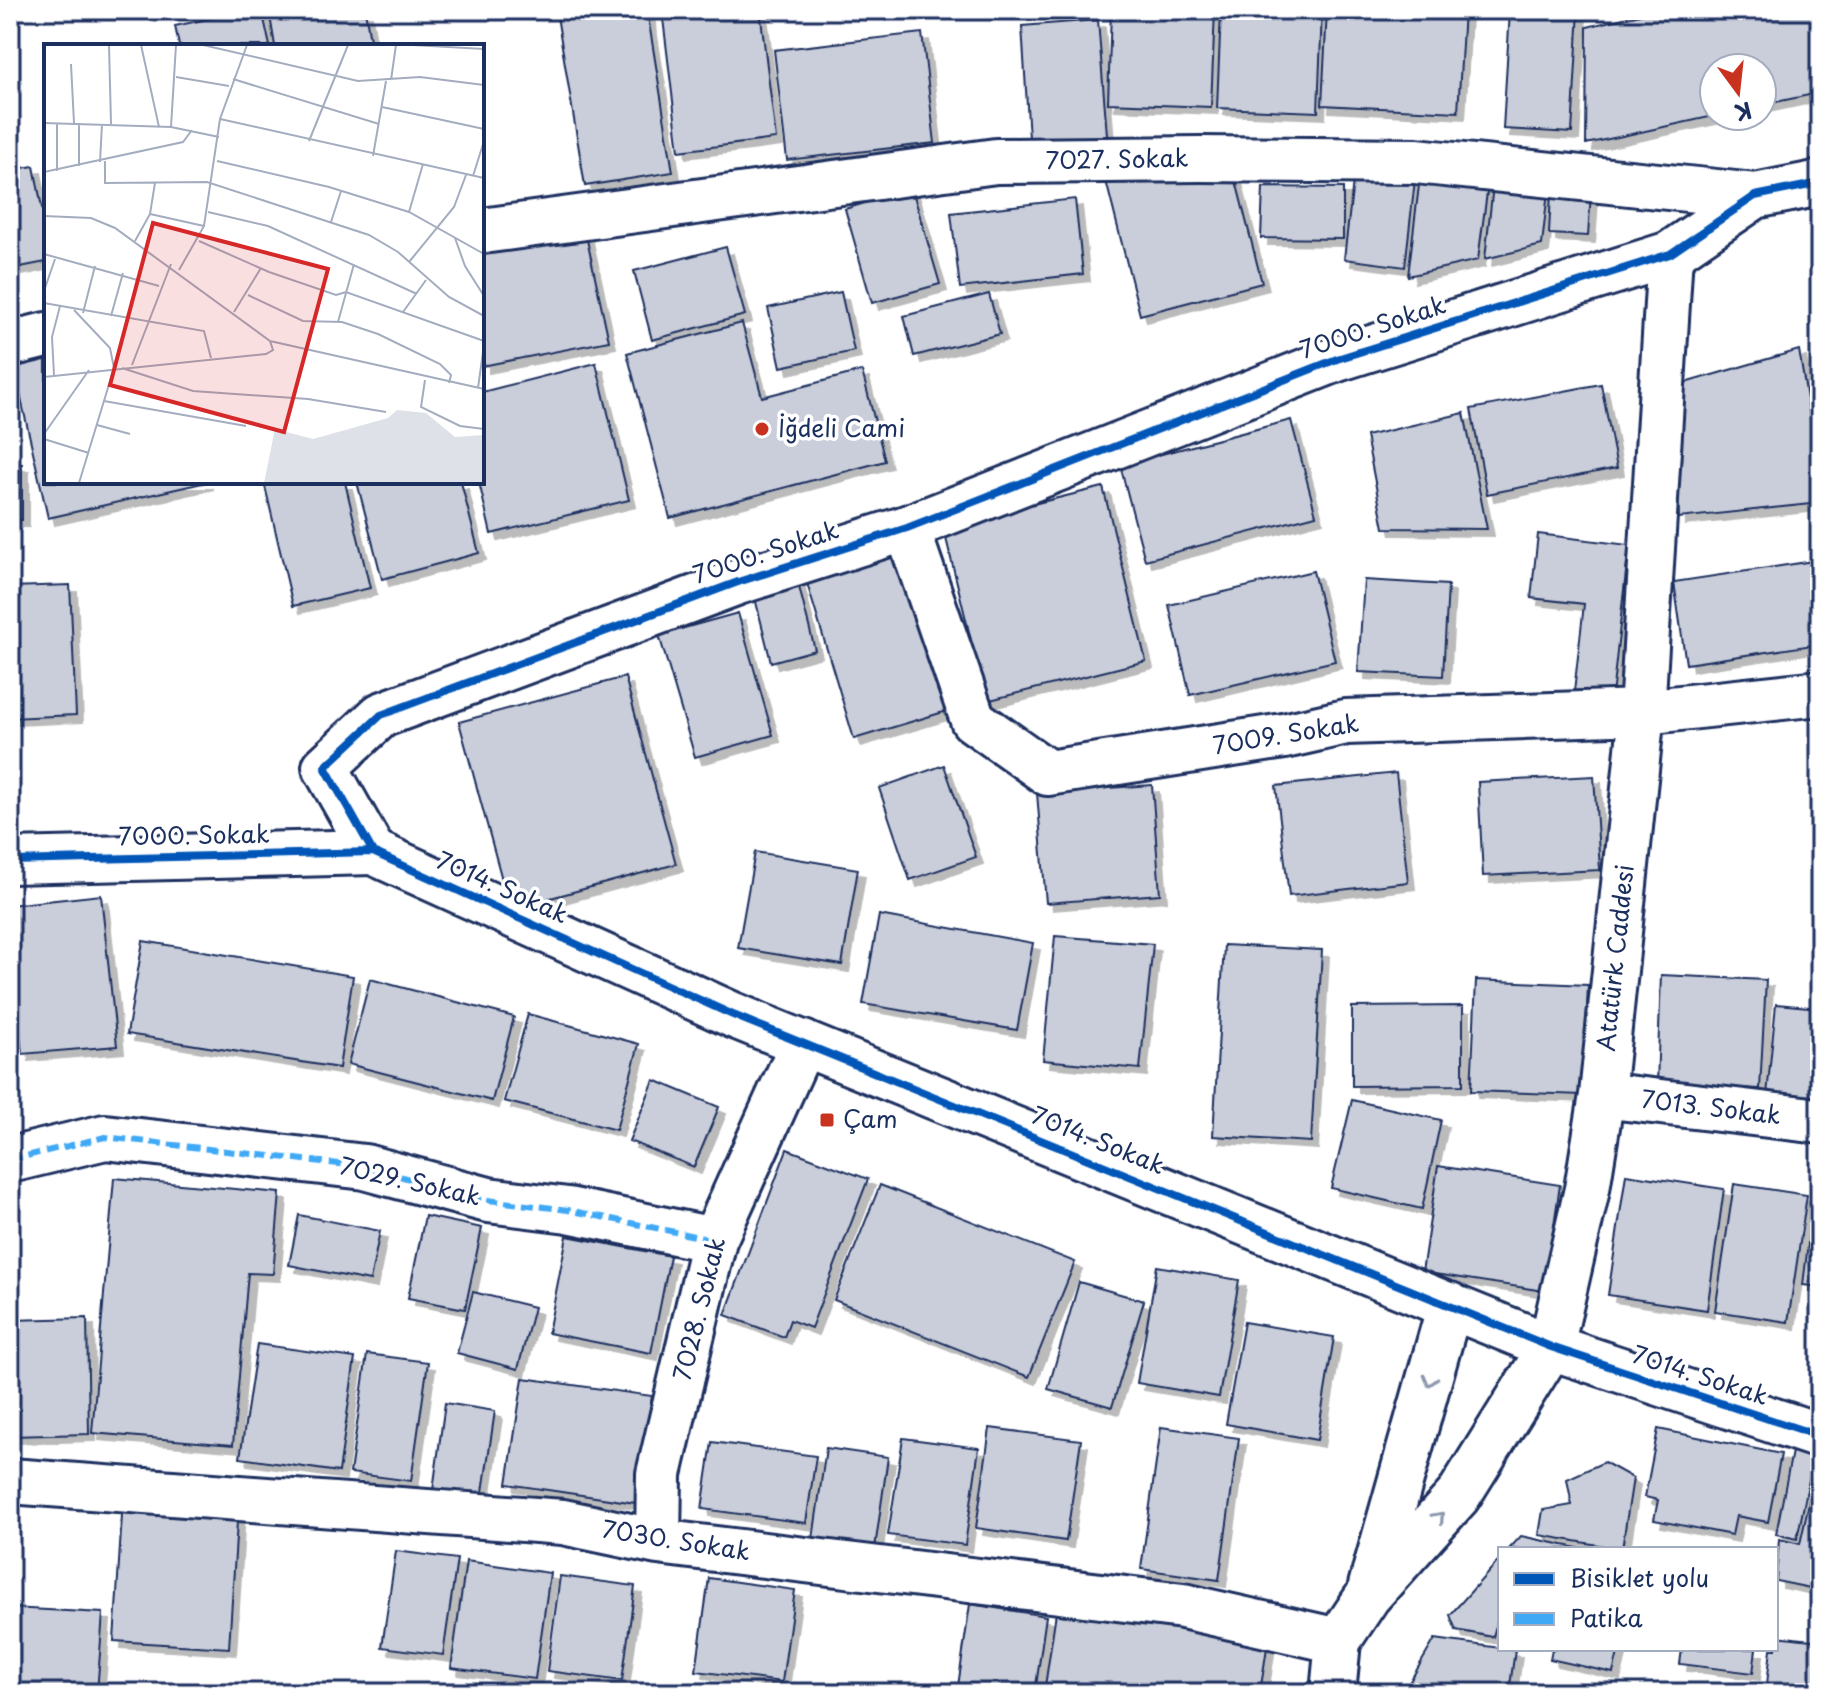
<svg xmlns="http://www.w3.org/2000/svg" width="1830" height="1703" viewBox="0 0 1830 1703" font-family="'Playpen Sans',sans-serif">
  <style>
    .building { fill: #caceda; stroke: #1b2f5e; stroke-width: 2; filter: url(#shadow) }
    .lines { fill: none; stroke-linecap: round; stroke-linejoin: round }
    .street-casing { stroke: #1b2f5e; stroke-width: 50 }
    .secondary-casing { stroke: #1b2f5e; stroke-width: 50 }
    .street { stroke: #fff; stroke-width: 44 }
    .secondary { stroke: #fff; stroke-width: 44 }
    .quiet { stroke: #3fa9f5; stroke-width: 6; stroke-dasharray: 12 6; stroke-linecap: butt }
    .cycleway-casing { stroke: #fff; stroke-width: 13 }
    .cycleway { stroke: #0057b8; stroke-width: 8 }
    .oneway { stroke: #8d97ae }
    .poi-dot { fill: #c8321e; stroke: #fff; stroke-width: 3 }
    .labels { text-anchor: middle; stroke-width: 7; stroke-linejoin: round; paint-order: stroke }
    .street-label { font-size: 24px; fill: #1b2f5e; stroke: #fff }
    .poi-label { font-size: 24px; fill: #1b2f5e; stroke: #fff; text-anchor: start }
    .inset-road { fill: none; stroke: #a4acbf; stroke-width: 2 }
    .view { fill: #d62828; fill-opacity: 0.15; stroke: #d62828; stroke-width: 4 }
    .inset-edge { fill: none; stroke: #1b2f5e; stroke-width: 4 }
  </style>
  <defs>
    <filter id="shadow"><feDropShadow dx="7" dy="7" stdDeviation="0" flood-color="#0004"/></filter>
  </defs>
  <rect width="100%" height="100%" fill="#fff"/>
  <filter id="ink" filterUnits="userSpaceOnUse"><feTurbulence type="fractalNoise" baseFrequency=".0125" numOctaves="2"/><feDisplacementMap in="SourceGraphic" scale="16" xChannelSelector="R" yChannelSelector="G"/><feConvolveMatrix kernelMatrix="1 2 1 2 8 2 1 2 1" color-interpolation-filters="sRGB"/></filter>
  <g filter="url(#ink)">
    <path class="building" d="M249,10h13l8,36h-91l-4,-20z
      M269,10h96l6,36h-96z
      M556,10h91l26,162 -88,14z
      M662,10h98l16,129 -97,12z
      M1111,10h104l-4,97 -103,-4z
      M1221,10h101l-4,102 -101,-4z
      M1327,10h137l-6,102 -136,-7z
      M1510,10h69l-7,123 -69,-4z
      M1656,10h161l-3,84 -52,11v-37h-48v48l-128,28 1,-117z
      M1098,20l10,128 -78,6 -8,-128z
      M922,33l13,110 -148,17 -13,-110z
      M34,166l12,63v33l-36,7v-99z
      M1103,169l131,4 28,110 -122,32z
      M1354,173l61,7 -10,87 -61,-8z
      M1420,177l68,8 -10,75 -70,16z
      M1493,185l55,6 -6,54 -57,14z
      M1263,187l80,1v51l-82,-1z
      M912,189l28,95 -68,19 -27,-94z
      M1551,192l40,1 -3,43 -39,-2z
      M1075,199l8,75 -123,14 -9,-75z
      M584,226l25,115 -127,25v-119z
      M726,247l19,68 -93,25 -18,-69z
      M841,292l13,59 -73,16 -13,-59z
      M989,294l11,40 -86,22 -10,-40z
      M742,323l20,74 100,-26 23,90 -215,57 -43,-165z
      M1799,350l21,128v25l-141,15 -5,-132z
      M46,351v131h161l-159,36 -36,-159z
      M596,363l33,137 -138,34 -12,-52h3v-90z
      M1601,384l16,84 -130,26 -16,-85z
      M1464,413l23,116 -103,-1 -18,-92z
      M1291,420l25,95 -171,45 -25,-95z
      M10,464h12v56h-12z
      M264,482h81l25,106 -77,18z
      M357,482h104l18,71 -97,26z
      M1103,487l43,174 -160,40 -43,-175z
      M1538,534l91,11 -18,160 -38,-5 11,-96 -53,-6z
      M909,549l48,159 -103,31 -48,-159z
      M1820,560v84l-134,20 -12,-82z
      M1313,571l22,90 -145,34 -21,-90z
      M796,575l19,75 -44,12 -19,-76z
      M1364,580l84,5 -5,91 -85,-4z
      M70,585l6,130 -66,3v-131z
      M738,613l35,122 -78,22 -36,-122z
      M625,677l51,187 -166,45 -51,-187z
      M944,765l32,92 -66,23 -31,-92z
      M1396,773l12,109 -119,14 -13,-110z
      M1594,776l6,94 -117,6 -5,-94z
      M1152,785l8,109 -114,9 -9,-110z
      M755,852l103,17 -16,96 -104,-17z
      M101,895l16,151 -95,8 -12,-114v-35z
      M879,915l154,28 -16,87 -154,-26z
      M1055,936l98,8 -13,125 -97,-9z
      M143,941l210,35 -14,92 -212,-34z
      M1224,945l98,5 -11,192 -98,-6z
      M1661,975l105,5 -6,109 -103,-5z
      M370,979l144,38 -22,84 -144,-37z
      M1476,980l112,5 -5,110 -112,-4z
      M1776,1004l44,4v92l-53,-5z
      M1463,1006v79l-111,1v-79z
      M528,1014l111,30 -23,86 -112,-29z
      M654,1080l65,27 -25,60 -65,-26z
      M1352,1100l89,20 -19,89 -91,-21z
      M787,1149l81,30 -57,149 -21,-8 -6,17 -59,-22z
      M1818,1161h2v126l-17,-2z
      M1438,1166l122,19 -16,106 -122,-19z
      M1626,1174l98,15 -17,121 -99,-15z
      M114,1178l166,15 -7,81 -25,-1 -15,172 -141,-12z
      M1734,1184l73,11 -19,127 -73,-11z
      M880,1185l195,77 -46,115 -195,-77z
      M299,1215l81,16 -10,50 -81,-16z
      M425,1216l57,12 -17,81 -57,-11z
      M567,1236l103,20 -19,97 -103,-20z
      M1157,1266l82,14 -20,117 -82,-14z
      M1079,1282l65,19 -32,106 -64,-18z
      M473,1292l61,15 -16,62 -61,-16z
      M87,1318l2,116 -79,2v-116z
      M1244,1322l90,15 -17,103 -91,-16z
      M257,1344l98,14 -16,114 -99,-14z
      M367,1354l61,8 -17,119 -61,-8z
      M523,1378l129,18 -16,107 -129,-19z
      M445,1403l50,8 -15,101 -49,-7z
      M1161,1427l78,11 -20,142 -78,-11z
      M990,1428l91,12 -15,101 -90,-13z
      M1658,1429l123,25 -13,68 -32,-6 -4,19 -78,-15 4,-20 -13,-3z
      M903,1438l76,10 -14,97 -77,-10z
      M712,1442l104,14 -10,67 -104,-14z
      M1793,1446l22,5 -18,88 -21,-5z
      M826,1448l62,9 -14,98 -62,-9z
      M1604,1462l29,16 -11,71 -83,-14 4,-25 29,-5 -5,-26z
      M1818,1463l2,1v126l-44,-9 3,-42 21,5z
      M123,1499l115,7 -9,142 -115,-7z
      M1521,1536l61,13h-73z
      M396,1551l61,8 -14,96 -61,-8z
      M1500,1559v51l-7,27 -37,-7 -6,-15z
      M466,1561l84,12 -15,106 -84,-11z
      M560,1576l75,10 -13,95 -75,-10z
      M709,1578l86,12 -13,92 -86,-11z
      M970,1604l76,12 -11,77h-78z
      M10,1608l93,5 -6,80h-87z
      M1056,1612l212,29 -8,52h-216z
      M1776,1636l44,5v52h-54l5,-44h5z
      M1435,1639l80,11 -6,43h-106z
      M1552,1649h67l-6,24 -63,-14z
      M1682,1649h74l-3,24 -73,-9z
      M434,1686l48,7h-49z"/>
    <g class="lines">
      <defs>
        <path id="street" d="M482,231l514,-70 204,-2 216,2 339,35
          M1670,254l-28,458 -40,383 -15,94 -36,158 269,89
          M10,344l36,-9
          M907,528l66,192 75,53 236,-37 62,-14 296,-10 178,-19
          M10,861l363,-9
          M1602,1095l218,26
          M10,1160l95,-23 260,30 123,33 80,10 146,30
          M10,1481l553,41 95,20 525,64 155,35
          M658,1542l1,-68 55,-234 89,-197"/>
        <path id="secondary" d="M1371,1586l79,-281
          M1333,1693l5,-52 30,-45 90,-100 93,-149 -818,-332 -360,-163 -48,-85 56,-52 357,-133 169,-54 430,-169 333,-105 85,-58 65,-13"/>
      </defs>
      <use href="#street" class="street-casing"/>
      <use href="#secondary" class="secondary-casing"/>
      <use href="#street" class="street"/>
      <use href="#secondary" class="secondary"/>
      <path class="quiet" d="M10,1160l95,-23 260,30 123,33 80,10 146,30"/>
      <defs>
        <path id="cycleway" d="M373,852l-48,-85 56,-52 357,-133 169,-54 430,-169 333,-105 85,-58 65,-13
          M10,861l363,-9 360,163 818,332 269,89"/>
      </defs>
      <use href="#cycleway" class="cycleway-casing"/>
      <use href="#cycleway" class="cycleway"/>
    </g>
    <defs><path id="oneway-chevron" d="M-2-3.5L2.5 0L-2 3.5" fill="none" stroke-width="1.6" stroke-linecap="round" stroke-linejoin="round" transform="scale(2)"/></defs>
    <g class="oneway">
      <use href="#oneway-chevron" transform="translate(1430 1381) rotate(105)"/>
      <use href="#oneway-chevron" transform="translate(1439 1517) rotate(-48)"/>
    </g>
  </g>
  <g class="poi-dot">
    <circle cx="762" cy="429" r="8"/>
    <rect x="819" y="1112" width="16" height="16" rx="4"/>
  </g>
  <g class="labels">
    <g class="street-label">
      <text transform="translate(1117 160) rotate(-1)" y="8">7027. Sokak</text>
      <text transform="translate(1373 328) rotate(-18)" y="8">7000. Sokak</text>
      <text transform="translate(766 553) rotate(-18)" y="8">7000. Sokak</text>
      <text transform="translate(1286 735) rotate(-9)" y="8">7009. Sokak</text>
      <text transform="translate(194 836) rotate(-1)" y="8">7000. Sokak</text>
      <text transform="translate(502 888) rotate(24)" y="8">7014. Sokak</text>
      <text transform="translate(1616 958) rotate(-84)" y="8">Atatürk Caddesi</text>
      <text transform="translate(1711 1108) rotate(7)" y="8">7013. Sokak</text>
      <text transform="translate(1098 1141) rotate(22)" y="8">7014. Sokak</text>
      <text transform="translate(410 1182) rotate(13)" y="8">7029. Sokak</text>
      <text transform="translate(700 1309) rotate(-76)" y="8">7028. Sokak</text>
      <text transform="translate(1700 1376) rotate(18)" y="8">7014. Sokak</text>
      <text transform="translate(676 1541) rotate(9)" y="8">7030. Sokak</text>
    </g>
    <g class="poi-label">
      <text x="778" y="437">İğdeli Cami</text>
      <text x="843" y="1128">Çam</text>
    </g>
  </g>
  <g transform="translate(44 44)">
    <rect width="440" height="440" fill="#fff"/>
    <path d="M353,366l29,3 29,24 29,-2v48h-220l11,-54 38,10 75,-21z" fill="#dee1e7"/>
    <path class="inset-road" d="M65,1l2,79M97,1l18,82M159,1l155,36 62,-4 64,8M368,1l72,4M27,20l3,59M132,33l53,9M189,35l146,45M347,36l5,-35M338,63l102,22M176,75l264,59M0,79l127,4 48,10M13,79v48M127,83l5,-82M265,97l39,-96M329,112l13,-75M61,117v22l102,-1 162,53 29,17 51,45 35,19M173,117l112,26 80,25 75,42M56,118l2,-38M35,122v-43M0,128l139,-30 9,-12M429,132l11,-35M164,168l60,14 149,68M365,168l14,-48M106,170l54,12M0,172l47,2 24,10 155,113 214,48M287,178l10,-31M411,194l10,28 19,30M91,197l15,-27 5,-31M155,197l70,31 67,23 10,-3 138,49M0,210l115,32M365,218l45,-55 12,-32M135,226l25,-44 16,-107 27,-74M0,247l11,-32M204,251l55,26 39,1 36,12 62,30 11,11 -2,8M0,259l160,28 7,27M30,266l36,38 4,20 -35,115M190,268l27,-44M359,268l23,-32M39,269l12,-47M67,272l12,-43M294,278l16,-58M88,321l39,-101M78,324l71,23 115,8 78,13M10,331l-2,-38 8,-31M0,333l222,-23 7,-4 -3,-9M381,336l-4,27 39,19 24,3M434,344l6,-43M60,357l142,25M53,381l33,9M0,390l45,-64M0,395l45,14"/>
    <path class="view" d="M109,179l175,46 -44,163 -174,-47z"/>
    <rect width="440" height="440" class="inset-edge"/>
  </g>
  <rect width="1830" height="1703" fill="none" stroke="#fff" stroke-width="40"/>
  <rect x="20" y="20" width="1790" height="1663" fill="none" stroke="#1b2f5e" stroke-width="3" filter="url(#ink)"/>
  <rect x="1498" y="1547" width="280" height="104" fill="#ffffff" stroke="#a4acbf" stroke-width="2"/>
  <rect x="1514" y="1573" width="40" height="12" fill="#0057b8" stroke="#a4acbf" stroke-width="2"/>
  <text x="1570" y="1587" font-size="24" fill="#1b2f5e">Bisiklet yolu</text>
  <rect x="1514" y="1613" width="40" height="12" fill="#3fa9f5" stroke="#a4acbf" stroke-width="2"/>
  <text x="1570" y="1627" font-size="24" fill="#1b2f5e">Patika</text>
  <g transform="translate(1738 92) rotate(165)"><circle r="38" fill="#ffffff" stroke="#a4acbf" stroke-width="2"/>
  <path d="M0-6L14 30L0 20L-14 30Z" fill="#c8321e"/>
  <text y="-12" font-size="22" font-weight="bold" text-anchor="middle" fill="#1b2f5e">K</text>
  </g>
</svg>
